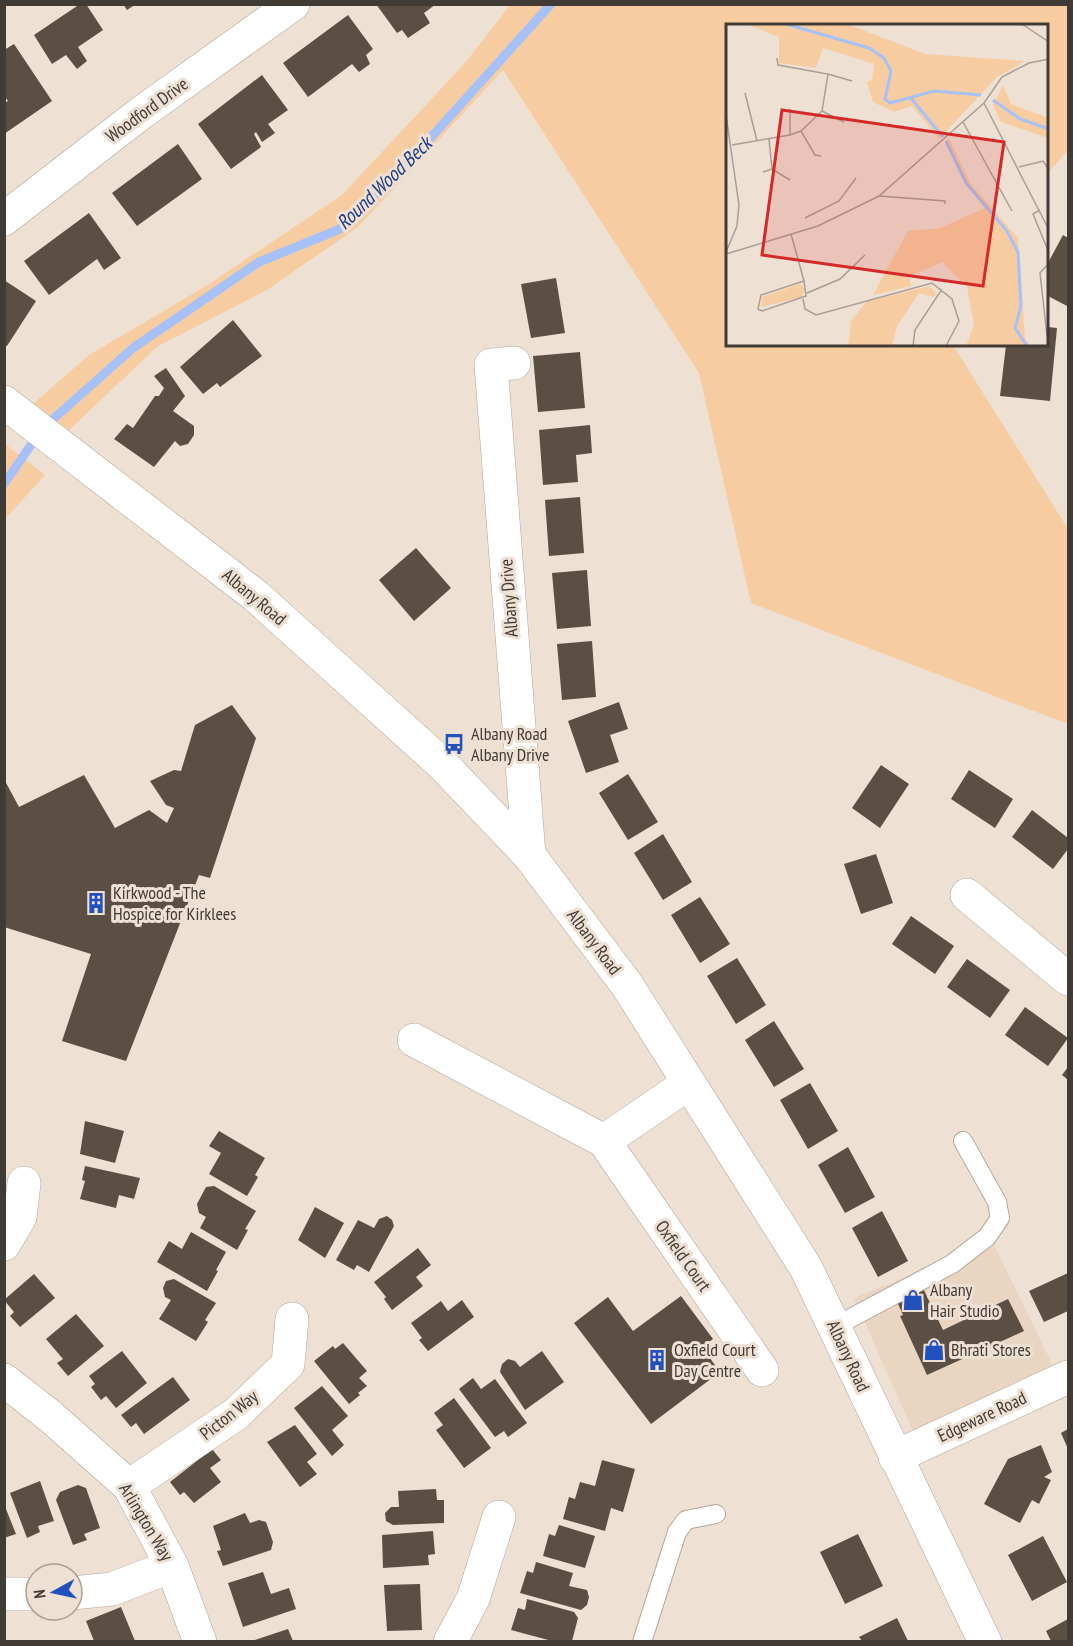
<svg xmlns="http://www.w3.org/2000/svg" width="1073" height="1646" viewBox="0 0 1073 1646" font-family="'PT Sans Narrow',sans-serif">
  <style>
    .built { fill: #e9d5c2 }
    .green { fill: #f8cca1 }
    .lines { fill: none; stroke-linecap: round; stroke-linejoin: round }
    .stream { stroke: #a5c1f8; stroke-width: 9 }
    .building { fill: #5b4f44 }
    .service-casing { stroke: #b2a599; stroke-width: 20 }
    .minor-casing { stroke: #b2a599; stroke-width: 34 }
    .service { stroke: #fff; stroke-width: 18 }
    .minor { stroke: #fff; stroke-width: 33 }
    .labels { text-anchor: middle; stroke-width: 6; stroke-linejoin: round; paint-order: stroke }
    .street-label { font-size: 18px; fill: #413b36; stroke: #eee0d3 }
    .poi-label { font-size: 18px; fill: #413b36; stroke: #eee0d3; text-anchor: start }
    .water-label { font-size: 20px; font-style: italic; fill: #1b3c89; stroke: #eee0d3 }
    .inset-river { fill: none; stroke: #a5c1f8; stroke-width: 3 }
    .inset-road { fill: none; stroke: #a99e94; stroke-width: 1.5 }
    .view { fill: #d62828; fill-opacity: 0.15; stroke: #d62828; stroke-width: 3 }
    .inset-edge { fill: none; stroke: #413b36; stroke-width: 3 }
  </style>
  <rect width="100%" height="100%" fill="#eee0d3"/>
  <path class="built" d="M992,1241l65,133 -142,62 -61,-138z"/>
  <path class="green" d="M510,5h558v145l-20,23v-147h-320v319h225l115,184v195l-317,-121 -52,-230 -196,-303 -145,157 -91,63 -109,56 -89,84 -35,-27 55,-48 117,-69 136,-91 123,-132z
    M5,444l40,31 -40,44h-1z"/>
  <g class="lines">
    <path class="stream" d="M4,484l38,-55 91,-81 126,-86 81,-33 76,-75 135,-150"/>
  </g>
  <path class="building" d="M80,4h6l17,26 -25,17 9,14 -10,8 -11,-14 -14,9 -18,-29z
    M123,4h13l-9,6z
    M376,4h60l-12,9 6,10 -22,15 -6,-8 -5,3z
    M348,15l25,34 -7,6 4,9 -11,8 -7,-8 -44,33 -25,-34z
    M14,44l38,57 -48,33v-31l4,-2 -4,-5v-46z
    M262,75l26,35 -20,14 7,9 -13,9 -6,-10 -2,2 7,13 -30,22 -33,-45z
    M178,144l24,35 -65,47 -25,-33z
    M89,213l32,45 -17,12 -7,-11 -48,36 -25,-34z
    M1063,235l5,3 -1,68 -19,-10v-36l1,1z
    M556,278l9,55 -34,5 -10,-54z
    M4,280l32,21 -29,45 -3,-1z
    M233,320l29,36 -42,31 -3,-4 -14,11 -23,-27z
    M1048,327l9,1 -7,73 -50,-5 6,-51h42z
    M580,352l5,56 -47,4 -5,-56z
    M166,368l19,28 -12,15 21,15v9l-6,9 -8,2 -5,-5 -21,26 -40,-28 13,-15 6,4 22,-32h4l5,-8 -10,-12z
    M590,425l2,28 -16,2 2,27 -35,3 -4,-55z
    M580,497l4,56 -35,3 -4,-56z
    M416,548l35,40 -37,33 -35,-41z
    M587,570l4,56 -34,3 -5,-56z
    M592,641l4,56 -34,3 -5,-56z
    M619,702l9,27 -18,6 9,27 -33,11 -18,-52z
    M232,705l24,33 -46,140 -11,-3 -73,186 -64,-20 29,-87 -87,-27v-148l15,28 65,-32 31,53 34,-18 18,13 7,-15 -8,-3 -16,-24 24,-11 7,1 14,-46z
    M881,765l28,19 -29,44 -28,-20z
    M969,770l44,29 -18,29 -44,-29z
    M628,774l30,48 -30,18 -29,-47z
    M1032,810l36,28v11l-15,20 -41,-32z
    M663,834l29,48 -29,18 -29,-47z
    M876,854l17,49 -32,11 -17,-50z
    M700,897l30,47 -30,19 -29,-48z
    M911,916l43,30 -19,28 -43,-30z
    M737,958l29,47 -30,19 -29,-48z
    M967,959l43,31 -20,28 -43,-31z
    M1025,1007l43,31 -20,28 -43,-31z
    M774,1021l30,48 -30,18 -29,-47z
    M1068,1067v13l-6,-5z
    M810,1083l28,48 -30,18 -28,-49z
    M85,1121l39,10 -9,32 -35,-9z
    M219,1131l46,27 -10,17 3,2 -11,19 -38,-22 12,-21 -12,-7z
    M848,1147l27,50 -30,16 -27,-48z
    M85,1166l55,12 -6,21 -15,-4 -3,13 -36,-9 5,-18 -3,-1z
    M214,1186l42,25 -11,18 3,1 -11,20 -37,-22 6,-11 -7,-4 -2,-9 9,-17z
    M315,1207l29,16 -19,35 -27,-18z
    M882,1211l26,50 -30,16 -26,-49z
    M387,1216l5,4 2,6 -25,46 -12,-7 -3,5 -18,-10 22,-40 16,8 5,-9z
    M191,1232l35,20 -10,18 2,1 -11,20 -50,-29 12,-21 13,8z
    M418,1248l13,17 -15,12 7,9 -31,24 -8,-11 2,-2 -12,-15z
    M1068,1273v38l-24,11 -15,-31z
    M34,1274l21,24 -35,29 -10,-11 4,-4 -10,-12z
    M174,1279l42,24 -11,17 3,2 -12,19 -37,-22 12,-19 -6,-3 -2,-9 3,-7z
    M921,1284l22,46 65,-31 16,32 -97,44 -27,-59 3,-1 -8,-18z
    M681,1296l32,43 -11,8 18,25 -69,52 -77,-101 34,-26 25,34z
    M462,1300l12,17 -46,34 -9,-11 3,-2 -11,-15 30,-22 7,10z
    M76,1314l28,32 -36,30 -11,-13 6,-4 -17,-20z
    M343,1343l24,28 -8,7 8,8 -9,7 2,2 -11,9 -35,-43 19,-15 2,3z
    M122,1351l25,32 -31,25 -10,-12 -5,4 -10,-13 4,-3 -6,-8z
    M542,1351l22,31 -39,28 -25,-38 2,-8 6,-5 7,2 5,6z
    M173,1377l17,23 -46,34 -8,-11 -5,4 -10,-12z
    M473,1378l8,11 14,-10 32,44 -19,14 -4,-6 -9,6 -36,-48z
    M322,1386l26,30 -16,14 12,15 -12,11 -38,-48z
    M454,1398l37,50 -27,20 -28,-38 7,-5 -9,-12z
    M295,1425l22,29 -10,8 10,12 -17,13 -33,-45z
    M1068,1429v20l-7,-16z
    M1041,1445l11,27 -8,5 7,3 -12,24 -7,-4 -12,23 -36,-19 24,-45z
    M212,1449l9,11 -11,8 11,14 -27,21 -10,-11 -4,3 -10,-13z
    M602,1460l33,9 -12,43 -12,-4 -6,23 -42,-12 6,-22 6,2 5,-17 15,4z
    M40,1481l14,40 -16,5 2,6 -13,6 -17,-45z
    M78,1485l8,3 14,40 -16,6 3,6 -14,5 -17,-45 4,-8z
    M436,1489l1,11h7v23l-51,2 -7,-4 -1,-8 6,-6h8l-1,-16z
    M4,1504l12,30 -12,4z
    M245,1513l5,10 9,-3 7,2 7,20 -2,8 -48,16 -6,-15 4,-1 -8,-24z
    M559,1525l36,11 -10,32 -42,-12 6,-22 6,2z
    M433,1531l2,23 -7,1 1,10 -46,3 -1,-33z
    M858,1534l25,52 -38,18 -25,-52z
    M1043,1536l24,46 -35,19 -24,-46z
    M536,1562l37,11 -4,13 18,4 2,7 -2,8 -6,5 -61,-17 7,-22 6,2z
    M263,1572l8,22 18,-6 7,21 -53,18 -15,-44z
    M420,1584l2,46 -35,1 -3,-46z
    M527,1599l47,13 4,6 -6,23h-20l-41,-11 7,-22 7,2z
    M121,1607l14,34h-41l-8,-20z
    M897,1618l11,23h-46l-3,-4z
    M1068,1619v22h-17l-5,-10z
    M288,1629l5,12h-41z"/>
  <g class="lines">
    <defs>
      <path id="service" d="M834,1327l118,-63 35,-27 13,-19 -3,-16 -34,-61
        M642,1642l35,-110 9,-12 30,-6"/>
      <path id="minor" d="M4,219l137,-106 152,-109
        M514,363l-23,2 38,490
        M4,402l252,194 187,169 86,90 98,130 179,283 179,374
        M967,895l101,84
        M414,1040l190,101 158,229
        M604,1141l85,-58
        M4,1244l16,-27 4,-34
        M4,1380l46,36 79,70 43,80 28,76
        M895,1457l173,-80
        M129,1486l107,-72 52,-50 4,-45
        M72,1593l40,-4 60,-23
        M4,1594h32
        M450,1642l23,-43 26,-82"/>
    </defs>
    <use href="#service" class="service-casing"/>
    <use href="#minor" class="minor-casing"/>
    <use href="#service" class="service"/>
    <use href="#minor" class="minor"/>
  </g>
  <defs>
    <symbol id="bus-bare" viewBox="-9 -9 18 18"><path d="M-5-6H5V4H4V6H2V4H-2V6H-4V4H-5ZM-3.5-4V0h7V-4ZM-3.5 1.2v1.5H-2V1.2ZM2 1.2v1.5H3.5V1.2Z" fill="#2251be" stroke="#eee0d3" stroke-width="2.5" paint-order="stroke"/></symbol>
    <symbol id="building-bare" viewBox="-9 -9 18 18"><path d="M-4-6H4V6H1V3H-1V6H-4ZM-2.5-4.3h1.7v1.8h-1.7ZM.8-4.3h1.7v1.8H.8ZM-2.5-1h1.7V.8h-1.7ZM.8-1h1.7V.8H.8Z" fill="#2251be" stroke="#eee0d3" stroke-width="2.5" paint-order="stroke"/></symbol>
    <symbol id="shop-bare" viewBox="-9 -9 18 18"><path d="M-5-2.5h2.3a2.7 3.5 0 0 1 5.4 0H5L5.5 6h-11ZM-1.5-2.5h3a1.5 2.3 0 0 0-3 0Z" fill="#2251be" stroke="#eee0d3" stroke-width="2.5" paint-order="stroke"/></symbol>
  </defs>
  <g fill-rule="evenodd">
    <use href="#bus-bare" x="439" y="729" width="30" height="30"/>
    <use href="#building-bare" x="81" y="888" width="30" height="30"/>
    <use href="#shop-bare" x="898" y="1285" width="30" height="30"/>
    <use href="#shop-bare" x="919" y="1335" width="30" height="30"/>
    <use href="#building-bare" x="642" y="1345" width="30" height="30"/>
  </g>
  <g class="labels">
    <g class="street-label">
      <text transform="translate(147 110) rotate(-36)" y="6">Woodford Drive</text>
      <text transform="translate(254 597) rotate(40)" y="6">Albany Road</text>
      <text transform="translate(509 598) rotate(-94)" y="6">Albany Drive</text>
      <text transform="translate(594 942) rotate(53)" y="6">Albany Road</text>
      <text transform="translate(683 1256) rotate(55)" y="6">Oxfield Court</text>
      <text transform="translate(848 1356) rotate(65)" y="6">Albany Road</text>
      <text transform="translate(229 1415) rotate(-38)" y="6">Picton Way</text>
      <text transform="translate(982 1417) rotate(-25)" y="6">Edgeware Road</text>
      <text transform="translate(146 1522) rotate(59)" y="6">Arlington Way</text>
    </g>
    <g class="poi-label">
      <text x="471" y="740">Albany Road<tspan x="471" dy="21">Albany Drive</tspan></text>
      <text x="113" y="899">Kirkwood - The<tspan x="113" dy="21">Hospice for Kirklees</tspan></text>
      <text x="930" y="1296">Albany<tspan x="930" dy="21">Hair Studio</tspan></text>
      <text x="674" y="1356">Oxfield Court<tspan x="674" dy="21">Day Centre</tspan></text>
      <text x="951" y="1356">Bhrati Stores</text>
    </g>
    <g class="water-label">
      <text transform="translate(384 183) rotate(-44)" y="7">Round Wood Beck</text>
    </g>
  </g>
  <g transform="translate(726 24)">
    <rect width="322" height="322" fill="#eee0d3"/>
    <path d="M20,0h101l78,30 100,7 -29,17 -57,61 -27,-33 -18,6 -21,-10 -6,-20 5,-2 2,-16 -51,-16 -7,20 -37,-5v-26zM277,61l8,19 37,14v20l-47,-16 -8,-17zM223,114l22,46 47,54 7,101 6,7h-65l8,-21 -7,-38 -25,-25 -33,15 2,9 -38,9 35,-64 32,-3 45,-20 -19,-23 -21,-42zM74,260l5,4 -3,9 -41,10 1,-10zM204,262l6,8 -3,3 -14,-4 -22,33 -5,20h-44l3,-25 16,-20z" fill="#f8cca1"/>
    <path class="inset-river" d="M60,0l83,24 15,10 7,13 -6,28 5,4 44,-12 47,4M184,73l33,40M267,76l27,19 29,10M220,117l20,42 41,48 11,21 3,54 -6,22 12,18"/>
    <path class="inset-road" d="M296,0l27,18M102,50l24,7M19,69l12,48M258,79l65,127M64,85v26M96,87l22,11M0,91l13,90 -2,21 -11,26M237,98l49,89M75,107l14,24 6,1M43,115l3,30M6,121l58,-10 11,-4 21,-20 6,-37 -50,-9 -1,-7M293,143l24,-6 6,9M37,148l9,-3 18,11M153,172l66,5v3M314,186l-7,4 16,39M79,194l34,-17 17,-23M65,210l13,47 2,15 -44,15 -4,-2 3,-14 43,-14M0,230l92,-28 61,-30 105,-93 18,-26 27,-14 20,-4M81,269l33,-14 25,-24M77,275l2,10 11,6 116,-32 20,16 7,22 -13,25M321,312l-7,-63 9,-10M187,322l2,-16 27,-41"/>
    <path class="view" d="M56,86l222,32 -21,144 -221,-31z"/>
    <rect width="322" height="322" class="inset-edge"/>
  </g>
  <rect width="1073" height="1646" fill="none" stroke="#413b36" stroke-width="12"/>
  <g transform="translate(54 1592) rotate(262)"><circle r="28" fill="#eee0d3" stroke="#a99e94" stroke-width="1.5"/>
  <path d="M0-4.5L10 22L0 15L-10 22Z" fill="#2251be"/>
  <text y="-9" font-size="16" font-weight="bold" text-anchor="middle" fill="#413b36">N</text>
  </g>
</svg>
